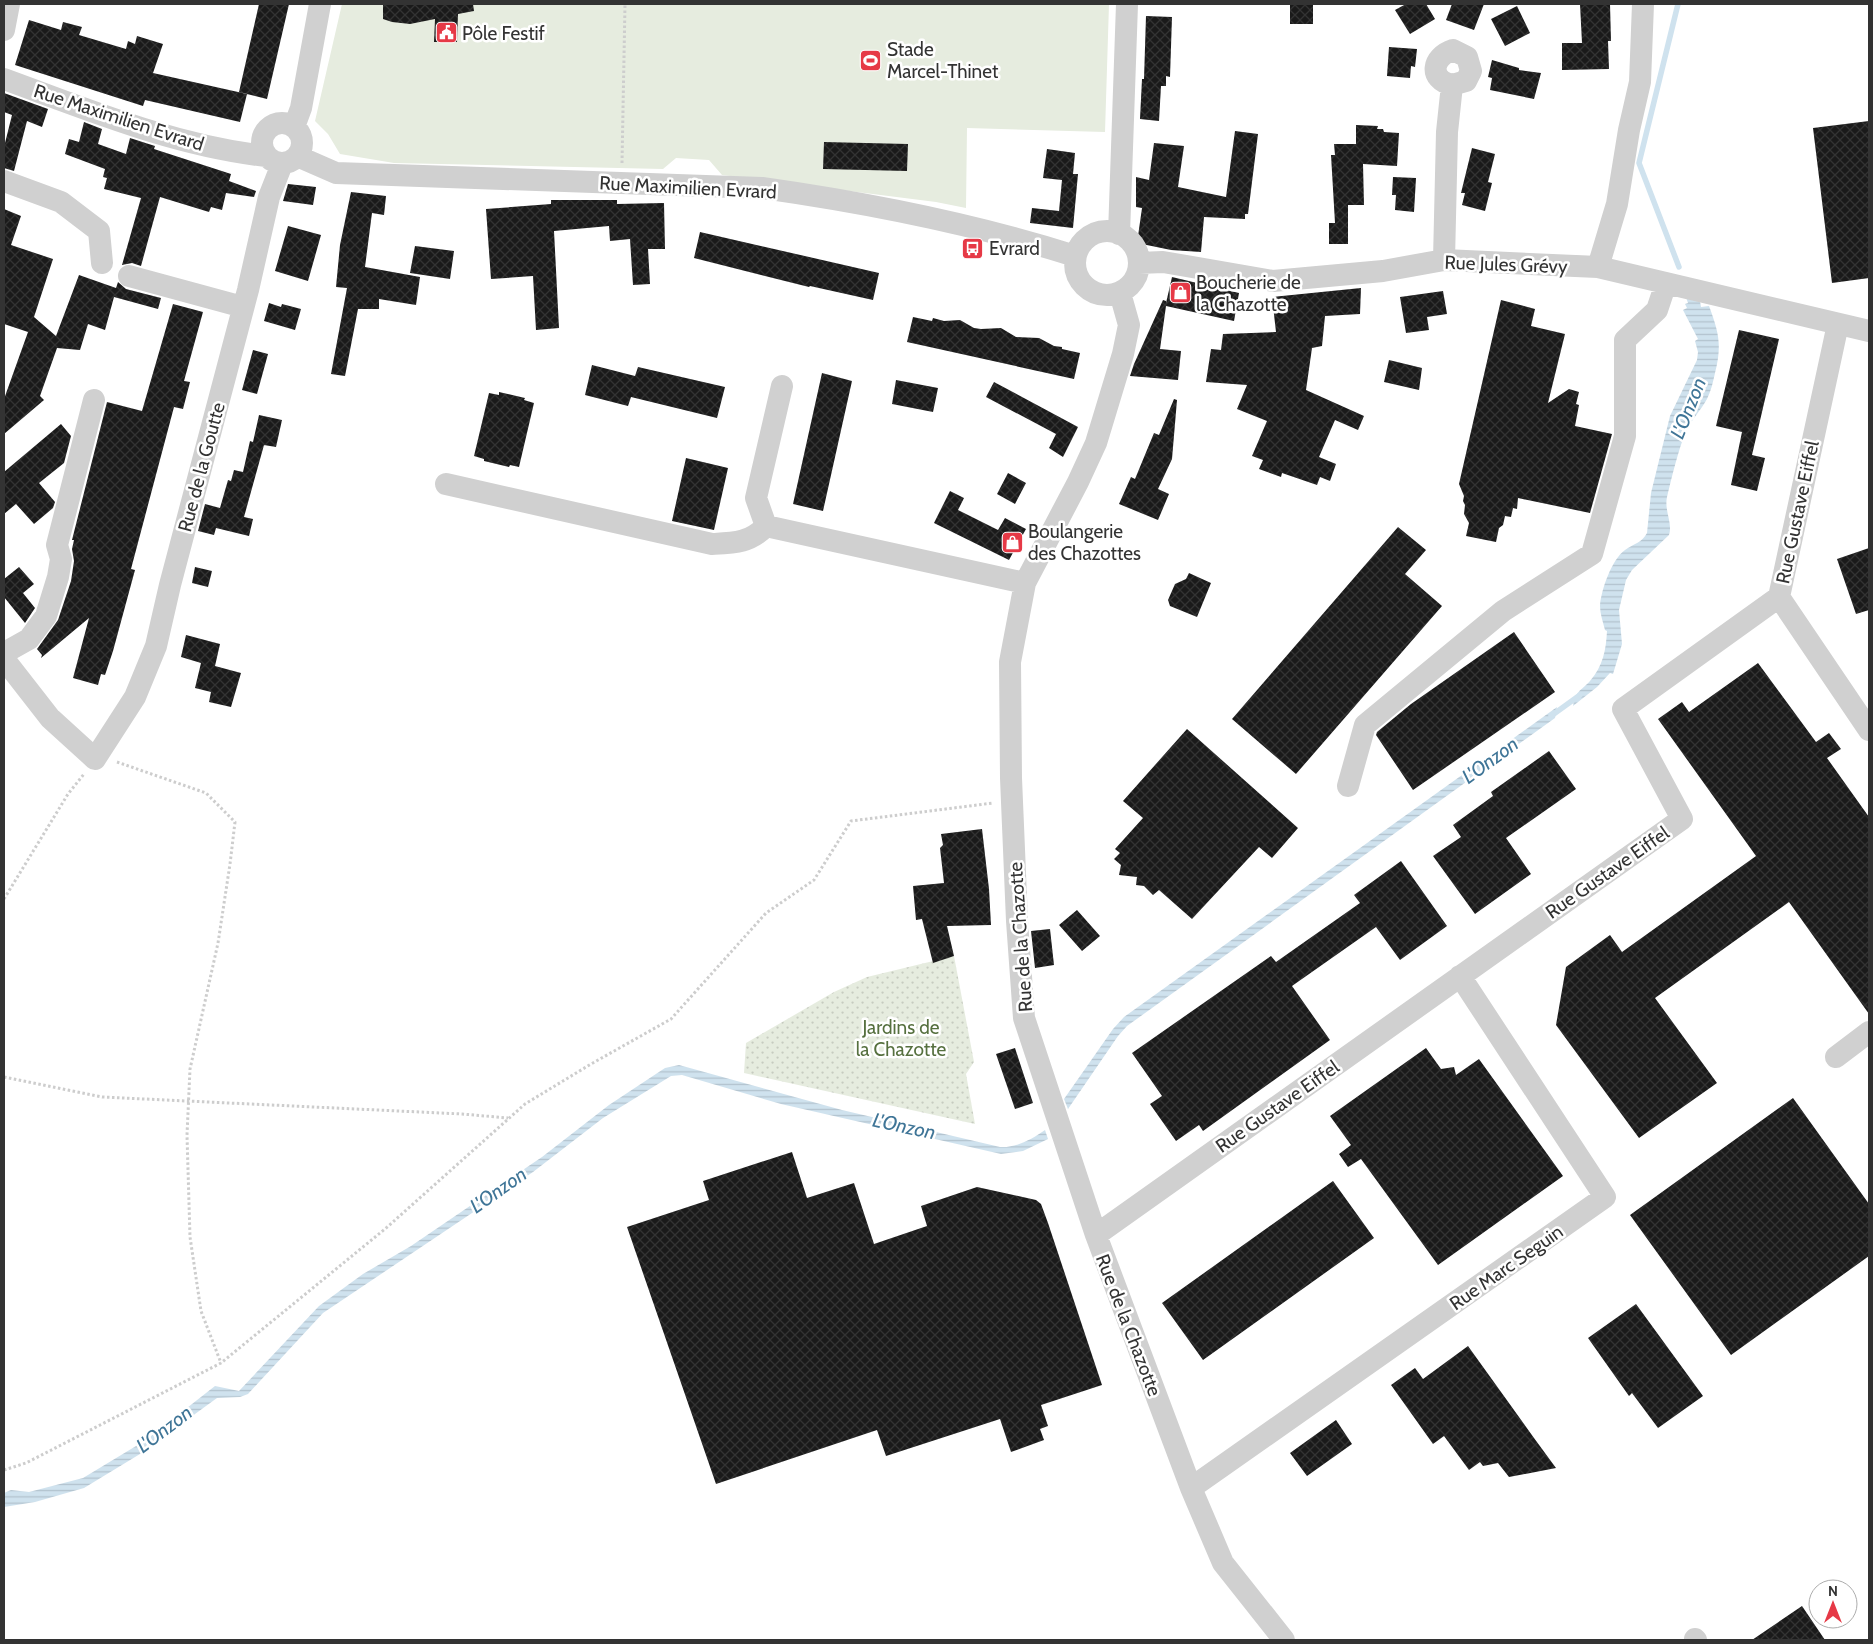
<svg xmlns="http://www.w3.org/2000/svg" width="1873" height="1644" viewBox="0 0 1873 1644" font-family="Cabin,sans-serif">
  <style>
    .green { fill: #e6ecdf }
    .garden { fill: url(#garden-dots) }
    .water { fill: url(#water-rules) }
    .lines { fill: none; stroke-linecap: round; stroke-linejoin: round }
    .stream { stroke: #cfe2ee; stroke-width: 5.5 }
    .building { fill: url(#building-cross-hatch) }
    .path { stroke: #cdcdcd; stroke-width: 3; stroke-dasharray: 2.5 2.5; stroke-linecap: butt }
    .minor { stroke: #d0d0d0; stroke-width: 22 }
    .labels { text-anchor: middle; stroke-width: 5; stroke-linejoin: round; paint-order: stroke }
    .poi-label { font-size: 19px; fill: #333; stroke: #fff; text-anchor: start }
    .street-label { font-size: 19px; fill: #333; stroke: #fff }
    .park-label { font-size: 19px; fill: #56703f; stroke: #fff }
    .water-label { font-size: 20px; font-style: italic; fill: #3f7597; stroke: #fff }
  </style>
  <defs>
    <pattern id="garden-dots" width="8" height="8" patternUnits="userSpaceOnUse" patternTransform="scale(1.25)"><rect width="8" height="8" fill="#e6ecdf"/><path d="M2 2h.1M6 6h.1" fill="none" stroke="#c6cbc0" stroke-width="1.8" stroke-linecap="round"/></pattern>
    <pattern id="water-rules" width="6" height="5" patternUnits="userSpaceOnUse" patternTransform="scale(1.25)"><rect width="6" height="5" fill="#cfe2ee"/><path d="M0 2.5h6" fill="none" stroke="#b2c2cd"/></pattern>
    <pattern id="building-cross-hatch" width="8" height="8" patternUnits="userSpaceOnUse" patternTransform="scale(1.25)"><rect width="8" height="8" fill="#1a1a1a"/><path d="M0 0l8 8M0 8l8-8" fill="none" stroke="#333"/></pattern>
  </defs>
  <rect width="100%" height="100%" fill="#fff"/>
  <path class="green" d="M342,4h767l-4,128 -138,-4 -1,80 -30,-6 -214,-27 -13,-15 -33,-2 -13,11 -269,-6 -54,-9 -12,-20 -13,-13z"/>
  <path class="garden" d="M954,956l20,106 -8,12 9,50 -231,-51 2,-30 88,-51 33,-15z"/>
  <path class="water" d="M1686,297l14,4 1,6 8,-1c10,27 13,39 6,67 -2,9 -4,18 -8,26 -6,11 -15,20 -21,32 -8,20 -14,45 -19,66 -3,14 6,26 2,38l-37,35 -6,10 -7,30 3,34 -9,30 -3,-1 -13,14 -24,19c3,-16 7,-14 17,-25 13,-15 16,-31 17,-50l-2,-1c-2,-8 -5,-16 -5,-24 1,-16 12,-47 25,-56 8,-6 17,-7 22,-17l4,-40 19,-77 27,-56 1,-8 -3,-11 3,-2 -15,-29 4,-2 -2,-4 3,-1z
    M1557,707l-2,11 -428,308 -9,10 -50,73 -4,-10 49,-70 11,-12z
    M679,1065l163,45 158,37c17,1 32,-8 45,-17l3,9 -25,12 -22,3 -220,-50 -99,-29 -11,1 -68,42 -70,54 -210,141 -75,81 -8,3 -23,1 -77,56 -56,34 -49,14 -31,5v-14l7,-3 18,2 54,-14 63,-38 69,-54 24,5 80,-85 44,-32 48,-28 131,-89 67,-52 56,-37z"/>
  <g class="lines">
    <path class="stream" d="M1678,4l-39,159 40,104
      M1551,716l29,-21"/>
  </g>
  <path class="building" d="M259,4h30l-22,95 -28,-7z
    M383,4h90l1,7 -16,3 -1,28h-23l1,-23 -25,5 -18,-2 -9,-3z
    M1290,4h23v20h-23z
    M1406,4h20l9,15 -25,15 -15,-24z
    M1452,4h32l-10,26 -28,-10z
    M1580,4h30l1,37h-3l1,28 -47,1v-27h20z
    M1517,6l13,27 -25,13 -14,-27z
    M1146,16l26,1 -2,60 -4,-1v10h-5l-2,35 -19,-2 2,-40h2z
    M29,20l32,10 2,-8 19,5 -3,8 47,14 2,-8 7,3 2,-8 26,8 -10,29 94,21 -7,28 -95,-22 -2,6 -128,-41z
    M1389,47l28,2 -2,18 -4,-1 -1,12 -23,-2z
    M1492,60l27,8v2l22,3 -7,26 -44,-9 2,-12 -4,-1z
    M4,93l44,16 -6,18 -15,-6 -13,50 -10,-3v-21l8,-32 -8,-3z
    M1869,121v157l-37,5 -19,-155z
    M84,122l18,7 -4,15 28,10 4,-16 25,8 -1,3 77,25 -2,7 27,10 -2,6 -28,-4 -4,17 -11,-3 -2,5 -49,-15 -19,69 -9,-3 -10,2 19,-67 -37,-9 3,-11 -4,-1 2,-8 -40,-15 4,-15 10,3z
    M1356,125l22,1 -1,3h6l1,3 15,1 -2,33 -34,-2 1,41h-16v39h-19v-21h6l-4,-68h4l-1,-11h22z
    M1235,131l23,3 -10,80h-3v5l-41,-2 -3,35 -30,-2 -34,-7 5,-35 -6,-1v-30l13,3 5,-37 30,3 -6,41 48,10z
    M824,142l84,2 -1,27 -84,-2z
    M1472,148l23,6 -7,28 4,1 -7,28 -23,-6 3,-12h-4z
    M1047,149l28,4 -2,21h5l-5,54 -43,-5 2,-15 27,3 3,-31 -19,-2z
    M1393,177l23,1 -2,34 -19,-2 1,-15h-4z
    M288,184l28,3 -3,18 -30,-4z
    M351,192l35,4 -2,19 -12,-2 -7,54 55,10 -4,28 -37,-6v10h-21l-13,67 -14,-2 16,-86 -11,-1 4,-42z
    M551,200h66v4l47,-1 1,46h-17l2,35 -17,1 -3,-46 -20,2 -1,-15 -55,5 5,97 -23,2 -3,-54 -42,3 -5,-70 65,-5z
    M4,209l17,7 -10,29 42,14 -19,58 22,19 23,-61 37,13 2,-6 8,7 35,9 -3,11 -44,-12 -9,33 -17,-6 -8,26 -23,-2 -17,48 4,4 -40,34v-35l24,-67 -24,-8z
    M288,226l33,9 -13,46 -33,-10z
    M700,232l179,41 -6,27 -63,-14 -1,1 -115,-29z
    M415,246l39,5 -4,28 -40,-6z
    M1172,277l67,16 -5,28 -68,-15 -6,43 21,2 -3,29 -48,-4 4,-12 29,-64 3,1v2z
    M1361,288l-1,26 -35,2 -3,30 -10,2 -6,42 58,26 -6,14 -23,-10 -16,37 17,7 -6,17 -10,-4 -3,8 -35,-12 -1,4 -22,-8 4,-9 -11,-4 15,-35 -30,-12 10,-24 -41,-3 5,-33 10,1 2,-16 53,-2 -4,-35z
    M1443,291l4,23 -20,3 2,13 -23,3 -6,-36z
    M1501,300l34,9 -4,17 34,8 -17,69 21,-14 10,3 -3,12 3,1 -4,21 37,8 -22,79 -72,-15 -1,11 -4,-1 -2,9 -6,-1 -2,9 -4,3 -3,14 -30,-6 3,-13 -5,-9 1,-9 -2,-4 1,-5 -5,-12z
    M269,303l12,4 1,-3 19,5 -6,21 -31,-9z
    M173,304l30,8 -19,69 6,1 -7,27 -9,-2 -43,162 4,1 -22,81 -8,24 -4,-1 -3,11 -25,-7 16,-60 -48,40 1,-3 -5,-6 21,-29 13,-39 3,-20 -2,-12 2,-9h-2l35,-138 35,9z
    M913,317l19,4 1,-3 11,3 16,-1 14,8 7,1 20,-1 15,9 23,1 15,8 8,1v2l18,4 -6,26 -167,-37z
    M1739,330l40,9 -27,116 13,3 -8,33 -26,-6 11,-53 -26,-6z
    M253,350l15,4 -11,40 -15,-4z
    M1389,360l33,8 -3,22 -35,-8z
    M592,365l43,11 3,-9 87,20 -8,31 -86,-21 -3,9 -43,-11z
    M822,373l30,8 -29,130 -30,-7z
    M896,380l42,8 -5,24 -41,-8z
    M994,382l84,45 -15,30 -14,-9 7,-14 -70,-37z
    M499,392l26,6 -1,2 10,3 -15,64 -9,-2 -1,2 -25,-6v-2l-10,-3 15,-63 10,2z
    M1174,399l3,1 -5,59 -14,30 11,5 -11,26 -39,-16 12,-27 4,2 19,-46 5,2z
    M259,415l23,5 -6,27 -18,-3 6,1 -20,72 9,2 -4,17 -33,-8 -2,7 -16,-4 7,-27 15,4 8,-28 3,1 3,-11 9,2 7,-31 3,1z
    M61,424l10,12 -7,27 -25,20 16,19 -2,6 -19,16 -18,-20 -12,10v-42z
    M686,458l42,10 -14,62 -42,-9z
    M1008,473l18,10 -11,21 -18,-10z
    M950,491l14,7 -6,12 40,20 7,-12 21,11 -17,31 -75,-37z
    M1398,527l28,23 -21,24 37,32 -146,168 -64,-55z
    M1869,548v62l-13,4 -19,-55z
    M19,567l15,17 -11,9 12,15 -10,15 -21,-26v-18z
    M195,567l17,4 -4,16 -16,-4z
    M1189,573l22,10 -14,34 -27,-11 -2,-6 7,-16 11,-5z
    M1514,632l41,60 -142,98 -37,-55 1,-3 34,-28z
    M186,635l34,9 -5,22 26,7 -10,34 -22,-5 2,-10 -16,-4 6,-25 -20,-6z
    M1758,663l58,79 13,-9 12,16 -14,9 42,59v197l-80,-112 -134,96 62,85 -78,55 -83,-113 10,-58 44,-32 12,17 134,-96 -98,-137 24,-17 7,10z
    M1187,729l111,99 -26,30 -13,-11 -67,72 -33,-29 -6,5 -9,-9 -8,-1 1,-8 -18,-2 2,-10 -7,-6 6,-6 -5,-4 28,-31 -20,-17z
    M1549,751l27,38 -70,49 25,36 -56,40 -42,-58 28,-19 -8,-12 40,-29 -2,-4z
    M982,829l7,60 2,36 -44,1 7,30 -21,7 -11,-44 -6,1 -3,-34 31,-3 -4,-35 3,-3 -2,-11z
    M1401,861l46,65 -47,34 -24,-33 -84,59 38,54 -127,91 -4,-6 -23,16 -26,-37 12,-8 -30,-43 139,-97 5,6 84,-59 -6,-8z
    M1077,910l23,26 -18,15 -23,-26z
    M1050,929l4,36 -19,3 -4,-37z
    M1015,1048l18,55 -18,6 -19,-55z
    M1426,1048l15,21 13,-2 2,8 23,-16 84,117 -125,89 -77,-106 -13,8 -9,-13 12,-9 -21,-29z
    M1793,1098l76,106v52l-138,99 -101,-140z
    M792,1152l15,46 47,-15 20,61 53,-18 -6,-20 56,-19 59,13 5,4 7,19 54,162 -61,20 7,21 -8,3 4,11 -33,12 -11,-33 -114,37 -9,-26 -161,54 -89,-257 82,-27 -6,-19z
    M1333,1181l41,57 -171,122 -41,-57z
    M1636,1304l67,92 -45,32 -26,-35 -3,3 -41,-58z
    M1468,1346l66,92 22,30 -47,9 -11,-14 -15,3 -3,-4 -11,8 -25,-34 -11,8 -42,-59 24,-17 8,11z
    M1336,1420l16,24 -45,32 -17,-23z
    M1802,1606l23,34h-73z"/>
  <g class="lines">
    <path class="path" d="M622,163l3,-159
      M117,762l89,31 29,29 -5,42 -12,79 -28,126 -3,66 3,102 11,74 20,52
      M4,899l64,-105 16,-20
      M4,1077l98,20 360,17 46,4
      M4,1470l22,-7 195,-100 164,-134 140,-125 66,-40 80,-45 95,-106 48,-33 37,-59 142,-18"/>
    <path class="minor" d="M4,30l5,-26
      M4,79c85,31 171,67 262,77
      M262 143a20 20 0 1 1 40 0a20 20 0 1 1-40 0Z
      M294,127l7,-19 19,-104
      M297,156l39,17 426,15c106,15 212,36 313,68
      M4,181l57,21 38,29 3,32
      M1075 263a32 32 0 1 1 64 0a32 32 0 1 1-64 0Z
      M1119,234l8,-230
      M1444,260l3,-128 5,-47 14,-4 5,-10 -4,-14 -14,-7c-21,7 -25,29 -1,35
      M1139,263l24,-1 110,19 110,-10 61,-11 154,7 271,64
      M1598,267l19,-63 12,-74 11,-48 3,-78
      M129,276l114,31
      M1120,293l9,32 -6,29 -27,89 -18,39 -53,101 -15,79 1,116 6,143 7,97 72,217 95,253 32,75 61,77
      M446,484l266,60c22,-1 38,-1 54,-18l259,57
      M766,526l-10,-28 26,-112
      M1779,597l90,133
      M4,653l25,-14 17,-23 12,-39 3,-18 -4,-14 37,-145
      M4,659l46,59 45,41 40,-62 21,-51 14,-61 78,-295 21,-93 13,-33
      M1348,786l17,-61 138,-114 89,-57 33,-118v-96l32,-30 9,-27
      M1836,1057l33,-25
      M1096,1235l586,-416 -59,-110 156,-112 59,-273
      M1191,1488l414,-291 -145,-221
      M1695,1639l1,1"/>
  </g>
  <defs>
    <symbol id="civic-square" viewBox="-11 -11 22 22"><rect x="-9" y="-9" width="18" height="18" rx="4" fill="#e63946" stroke="#fff"/><path d="M-.6-6.5H3V-4.5H.6V-3L4-1V1h2V6H-6V1h2V-1L-.6-3ZM-1.2 2.5V6h2.4V2.5Z" fill="#fff"/></symbol>
    <symbol id="stadium-square" viewBox="-11 -11 22 22"><rect x="-9" y="-9" width="18" height="18" rx="4" fill="#e63946" stroke="#fff"/><path d="M0-5a6.5 5 0 1 0 0 10a6.5 5 0 1 0 0-10ZM-3.5-1.8h7v3.6h-7Z" fill="#fff"/></symbol>
    <symbol id="bus-square" viewBox="-11 -11 22 22"><rect x="-9" y="-9" width="18" height="18" rx="4" fill="#e63946" stroke="#fff"/><path d="M-5-6H5V4H4V6H2V4H-2V6H-4V4H-5ZM-3.5-4V0h7V-4ZM-3.5 1.2v1.5H-2V1.2ZM2 1.2v1.5H3.5V1.2Z" fill="#fff"/></symbol>
    <symbol id="shop-square" viewBox="-11 -11 22 22"><rect x="-9" y="-9" width="18" height="18" rx="4" fill="#e63946" stroke="#fff"/><path d="M-5-2.5h2.3a2.7 3.5 0 0 1 5.4 0H5L5.5 6h-11ZM-1.5-2.5h3a1.5 2.3 0 0 0-3 0Z" fill="#fff"/></symbol>
  </defs>
  <g fill-rule="evenodd">
    <use href="#civic-square" x="434" y="20" width="25" height="25"/>
    <use href="#stadium-square" x="858" y="48" width="25" height="25"/>
    <use href="#bus-square" x="960" y="236" width="25" height="25"/>
    <use href="#shop-square" x="1168" y="280" width="25" height="25"/>
    <use href="#shop-square" x="1000" y="530" width="25" height="25"/>
  </g>
  <g class="labels">
    <g class="poi-label">
      <text x="462" y="40">Pôle Festif</text>
      <text x="887" y="56">Stade<tspan x="887" dy="22">Marcel-Thinet</tspan></text>
      <text x="989" y="255">Evrard</text>
      <text x="1196" y="289">Boucherie de<tspan x="1196" dy="22">la Chazotte</tspan></text>
      <text x="1028" y="538">Boulangerie<tspan x="1028" dy="22">des Chazottes</tspan></text>
    </g>
    <g class="street-label">
      <text transform="translate(119 117) rotate(18)" y="7">Rue Maximilien Evrard</text>
      <text transform="translate(688 187) rotate(3)" y="7">Rue Maximilien Evrard</text>
      <text transform="translate(1506 264) rotate(2)" y="7">Rue Jules Grévy</text>
      <text transform="translate(201 467) rotate(-75)" y="7">Rue de la Goutte</text>
      <text transform="translate(1797 512) rotate(-78)" y="7">Rue Gustave Eiffel</text>
      <text transform="translate(1607 872) rotate(-35)" y="7">Rue Gustave Eiffel</text>
      <text transform="translate(1020 937) rotate(-94)" y="7">Rue de la Chazotte</text>
      <text transform="translate(1277 1106) rotate(-35)" y="7">Rue Gustave Eiffel</text>
      <text transform="translate(1506 1267) rotate(-35)" y="7">Rue Marc Seguin</text>
      <text transform="translate(1129 1325) rotate(69)" y="7">Rue de la Chazotte</text>
    </g>
    <g class="park-label">
      <text x="901" y="1034">Jardins de<tspan x="901" dy="22">la Chazotte</tspan></text>
    </g>
    <g class="water-label">
      <text transform="translate(1688 408) rotate(-68)" y="7">L'Onzon</text>
      <text transform="translate(1490 760) rotate(-36)" y="7">L'Onzon</text>
      <text transform="translate(904 1126) rotate(12)" y="7">L'Onzon</text>
      <text transform="translate(498 1190) rotate(-35)" y="7">L'Onzon</text>
      <text transform="translate(164 1429) rotate(-37)" y="7">L'Onzon</text>
    </g>
  </g>
  <rect width="1873" height="1644" fill="none" stroke="#333333" stroke-width="10"/>
  <g transform="translate(1833 1604)"><circle r="24" fill="#ffffff" stroke="#adadad"/>
  <path d="M0-4L9 19L0 12L-9 19Z" fill="#e63946"/>
  <text y="-8" font-size="14" font-weight="bold" text-anchor="middle" fill="#333333">N</text>
  </g>
</svg>
